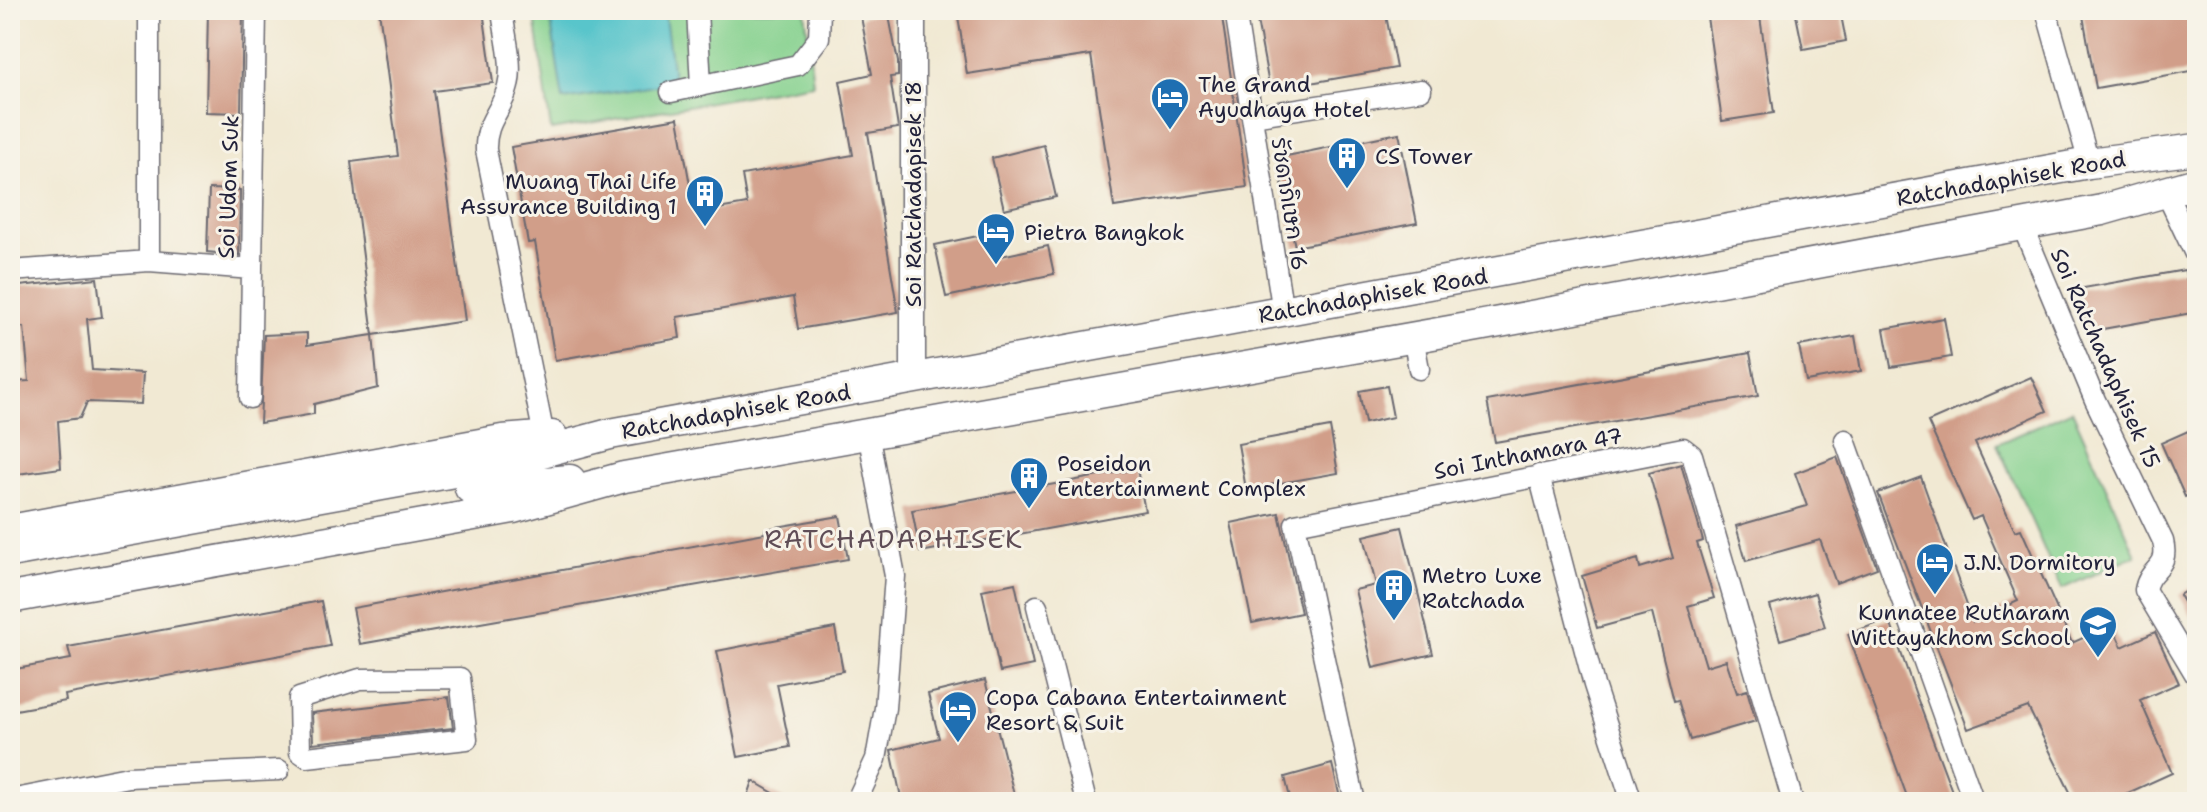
<svg xmlns="http://www.w3.org/2000/svg" width="2207" height="812" viewBox="0 0 2207 812" font-family="'Shantell Sans','Playpen Sans Thai',sans-serif">
  <style>
    .green { fill: #86d18f; stroke: #547a65; stroke-width: 2 }
    .water { fill: #58c5cb; stroke: #3d7483; stroke-width: 2 }
    .building { fill: #d19e89 }
    .lines { fill: none; stroke-linecap: round; stroke-linejoin: round }
    .minor-casing { stroke: #6a6870; stroke-width: 23 }
    .tertiary-casing { stroke: #6a6870; stroke-width: 27 }
    .primary-casing { stroke: #6a6870; stroke-width: 33 }
    .minor { stroke: #fff; stroke-width: 20 }
    .tertiary { stroke: #fff; stroke-width: 24 }
    .primary { stroke: #fff; stroke-width: 30 }
    .labels { text-anchor: middle; stroke-width: 6; stroke-linejoin: round; paint-order: stroke }
    .poi-label { font-size: 22px; fill: #22223b; stroke: #f7f3e8; text-anchor: start }
    .street-label { font-size: 22px; fill: #22223b; stroke: #f7f3e8 }
    .quarter-label { font-size: 26px; letter-spacing: 2px; fill: #5f4d56; stroke: #f7f3e8 }
  </style>
  <rect width="100%" height="100%" fill="#f7f3e8"/>
  <filter id="ink" filterUnits="userSpaceOnUse"><feTurbulence type="fractalNoise" baseFrequency=".0125" numOctaves="2"/><feDisplacementMap in="SourceGraphic" scale="16" xChannelSelector="R" yChannelSelector="G"/><feConvolveMatrix kernelMatrix="1 2 1 2 8 2 1 2 1" color-interpolation-filters="sRGB"/></filter>
  <filter id="wash" filterUnits="userSpaceOnUse"><feTurbulence type="fractalNoise" baseFrequency=".006" numOctaves="4" result="noise"/><feDisplacementMap in="SourceGraphic" scale="32" xChannelSelector="R" yChannelSelector="G"/><feGaussianBlur stdDeviation="1.8" result="paint"/><feColorMatrix in="noise" values="0 0 0 0 0 0 0 0 0 0 0 0 0 0 0 0 0 1.4 0 .05"/><feComposite in="paint" operator="in"/></filter>
  <g filter="url(#wash)">
    <rect width="100%" height="100%" fill="#f1e9d3"/>
    <path class="green" d="M534,10h271l8,74 -262,46z
      M2072,410l64,145 -74,34 -65,-145z"/>
    <path class="water" d="M549,10h115l10,73 -111,17z"/>
    <g id="blocks">
      <path class="building" d="M208,10h35l-2,103 -35,-1z
        M379,10h104l10,73 -59,8 31,230 -92,14 -22,-173 47,-6z
        M957,10h264l26,177 -133,20 -23,-152 -124,19z
        M1255,10h130l11,58 -126,22z
        M1706,10h53l15,103 -52,8z
        M1795,10h45l6,31 -43,8z
        M2082,10h115v60l-101,18z
        M888,11l10,51v14l-8,1 8,51 -30,5 30,179 -100,17 -5,-32 -116,20 3,21 -125,22 -20,-118 -7,1 -17,-96 167,-29 17,95 52,-9 -5,-29 111,-20 -13,-74 32,-7 -11,-57z
        M1399,133l18,90 -122,24 -18,-89z
        M1044,145l12,52 -52,12 -12,-51z
        M209,189l31,1 -1,65 -32,-3z
        M987,234l5,24 56,-12 6,28 -108,23 -11,-52z
        M2185,270l7,43 -106,19 -8,-43z
        M97,278l5,39 -15,2 5,51 51,3 -2,31 -54,-2 -7,16 -22,3 3,47 -51,7v-93l19,-1 -5,-54 -14,2v-42z
        M1944,318l7,39 -60,10 -7,-38z
        M307,333v12l66,-10 5,53 -64,16v10l-54,9 4,-88z
        M1855,336l6,35 -55,10 -7,-35z
        M1750,353l8,43 -263,46 -8,-41z
        M2031,377l16,34 -72,32 40,88 6,-2 51,114 40,-18 10,22 33,-15 24,51 -39,17 32,73 -64,29h-33l-47,-95 -60,22 -90,-236 43,-16 52,145 45,-21 -37,-85 -9,4 -44,-98z
        M1387,386l6,31 -28,6 -6,-32z
        M1330,427l8,46 -92,16 -8,-45z
        M2197,427v29l-6,3 6,15v18l-12,5 -24,-54z
        M1837,457l40,111 -41,15 -16,-43 -74,21 -10,-35 71,-20 -12,-33z
        M1681,464l22,77 -6,2 17,55 -26,8 18,60 20,-6 11,33 10,-3 9,31 -66,19 -12,-40 -4,1 -22,-88 -55,15 -15,-52 56,-17 2,9 33,-10 -24,-85z
        M1137,469l8,42 -225,41 -8,-42z
        M1279,513l22,100 -49,10 -21,-100z
        M840,516l8,43 -488,85 -7,-36 412,-75v-4z
        M1402,527l31,127 -60,14 -18,-78 21,-5 -12,-49z
        M1015,583l18,82 -33,7 -18,-82z
        M2197,584v42l-18,-31z
        M1815,593l10,34 -45,13 -10,-34z
        M321,601l9,45 -265,49 1,6 -56,10v-41l61,-11 -3,-12z
        M1889,619l27,76 40,107h-47l-28,-77 -33,-91z
        M835,628l8,43 -66,13 13,63 -52,10 -21,-106z
        M985,680l31,122h-114l-11,-52 48,-12 -11,-44z
        M449,697l4,31 -140,15 -1,-30z
        M1332,764l9,38h-50l-6,-25z
        M753,781l36,21h-43z"/>
    </g>
  </g>
  <g filter="url(#ink)">
    <use href="#blocks" fill-opacity="0" stroke="#6a6870" stroke-width="2"/>
    <g class="lines">
      <defs>
        <path id="minor" d="M502,10c2,23 12,53 6,76 -6,26 -23,34 -22,64l58,286
          M697,10l4,76
          M1235,10l48,302
          M2046,10l43,153
          M671,92l127,-27 21,-27 1,-28
          M1252,116l169,-26
          M2171,203l26,55
          M2022,225l73,175 68,141c7,29 -14,25 -18,49l52,87
          M149,261v-251
          M10,271l139,-10 103,8 4,-259
          M1413,337l6,32
          M250,398l2,-129
          M1845,440l129,362
          M1539,475l55,210 38,117
          M1037,606l49,196
          M460,678l7,61 -160,18 -7,-5 -1,-54 61,-19z
          M10,800l118,-23 151,-7
          M856,802l20,-43 9,-51 10,-132 -27,-143
          M1355,802l-60,-278 388,-76 9,7 101,347"/>
        <path id="tertiary" d="M913,10v368"/>
        <path id="primary" d="M470,488l100,-8
          M10,530l492,-90 50,-4
          M10,552l483,-87 117,-31 1479,-271 108,-14
          M10,598l503,-90 111,-31 854,-151 624,-116 95,-27"/>
      </defs>
      <use href="#minor" class="minor-casing"/>
      <use href="#tertiary" class="tertiary-casing"/>
      <use href="#primary" class="primary-casing"/>
      <use href="#minor" class="minor"/>
      <use href="#tertiary" class="tertiary"/>
      <use href="#primary" class="primary"/>
    </g>
  </g>
  <defs>
    <symbol id="hotel-pin" viewBox="-11 -11 22 30"><path d="M0 17L-7.5 6A9.5 9.5 0 1 1 7.5 6Z" fill="#1f6fb2" stroke="#f7f3e8"/><path d="M-6-4.5h1.5V1H6V5H4.5V3h-9V5H-6ZM-4 0a1.8 1.8 0 1 1 3.6 0ZM.5 0V-2.5h3Q6-2.5 6 0Z" fill="#fff"/></symbol>
    <symbol id="building-pin" viewBox="-11 -11 22 30"><path d="M0 17L-7.5 6A9.5 9.5 0 1 1 7.5 6Z" fill="#1f6fb2" stroke="#f7f3e8"/><path d="M-4-6H4V6H1V3H-1V6H-4ZM-2.5-4.3h1.7v1.8h-1.7ZM.8-4.3h1.7v1.8H.8ZM-2.5-1h1.7V.8h-1.7ZM.8-1h1.7V.8H.8Z" fill="#fff"/></symbol>
    <symbol id="school-pin" viewBox="-11 -11 22 30"><path d="M0 17L-7.5 6A9.5 9.5 0 1 1 7.5 6Z" fill="#1f6fb2" stroke="#f7f3e8"/><path d="M0-5L7-2L0 1L-7-2ZM-4 1L0 2.5L4 1V4Q0 6-4 4Z" fill="#fff"/></symbol>
  </defs>
  <g fill-rule="evenodd">
    <use href="#hotel-pin" x="1148" y="75" width="44" height="60"/>
    <use href="#building-pin" x="1325" y="134" width="44" height="60"/>
    <use href="#building-pin" x="683" y="172" width="44" height="60"/>
    <use href="#hotel-pin" x="974" y="210" width="44" height="60"/>
    <use href="#building-pin" x="1007" y="454" width="44" height="60"/>
    <use href="#hotel-pin" x="1913" y="540" width="44" height="60"/>
    <use href="#building-pin" x="1372" y="566" width="44" height="60"/>
    <use href="#school-pin" x="2076" y="603" width="44" height="60"/>
    <use href="#hotel-pin" x="936" y="688" width="44" height="60"/>
  </g>
  <g class="labels">
    <g class="poi-label">
      <text x="1198" y="92">The Grand<tspan x="1198" dy="25">Ayudhaya Hotel</tspan></text>
      <text x="1375" y="164">CS Tower</text>
      <text x="677" y="189" text-anchor="end">Muang Thai Life<tspan x="677" dy="25">Assurance Building 1</tspan></text>
      <text x="1024" y="240">Pietra Bangkok</text>
      <text x="1057" y="471">Poseidon<tspan x="1057" dy="25">Entertainment Complex</tspan></text>
      <text x="1963" y="570">J.N. Dormitory</text>
      <text x="1422" y="583">Metro Luxe<tspan x="1422" dy="25">Ratchada</tspan></text>
      <text x="2070" y="620" text-anchor="end">Kunnatee Rutharam<tspan x="2070" dy="25">Wittayakhom School</tspan></text>
      <text x="986" y="705">Copa Cabana Entertainment<tspan x="986" dy="25">Resort &amp; Suit</tspan></text>
    </g>
    <g class="street-label">
      <text transform="translate(2011 178) rotate(-10)" y="8">Ratchadaphisek Road</text>
      <text transform="translate(228 187) rotate(-88)" y="8">Soi Udom Suk</text>
      <text transform="translate(913 194) rotate(-90)" y="8">Soi Ratchadapisek 18</text>
      <text transform="translate(1290 204) rotate(81)" y="8">รัชดาภิเษก 16</text>
      <text transform="translate(1373 295) rotate(-10)" y="8">Ratchadaphisek Road</text>
      <text transform="translate(2106 358) rotate(66)" y="8">Soi Ratchadaphisek 15</text>
      <text transform="translate(736 411) rotate(-10)" y="8">Ratchadaphisek Road</text>
      <text transform="translate(1528 453) rotate(-11)" y="8">Soi Inthamara 47</text>
    </g>
    <g class="quarter-label">
      <text x="894" y="548">RATCHADAPHISEK</text>
    </g>
  </g>
  <rect width="2207" height="812" fill="none" stroke="#f7f3e8" stroke-width="40"/>
</svg>
